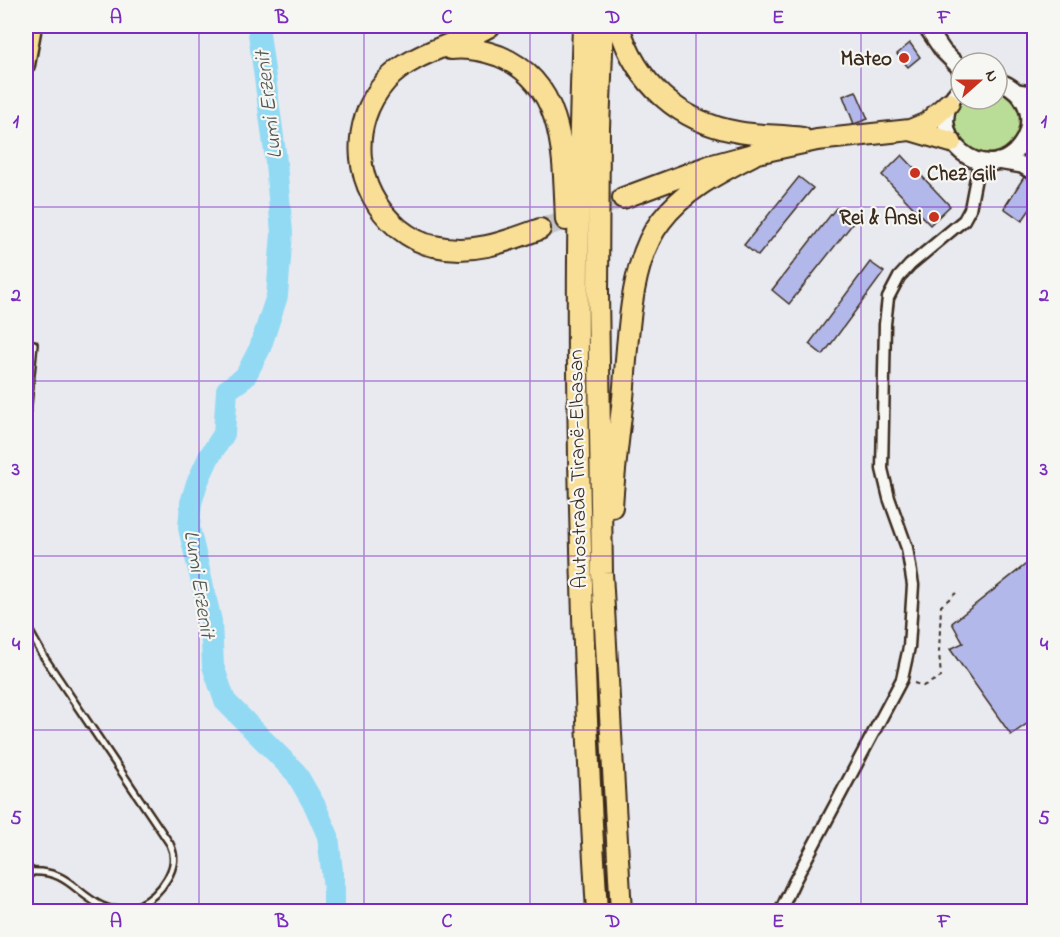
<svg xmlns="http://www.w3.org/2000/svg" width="1060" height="937" viewBox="0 0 1060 937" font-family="'Indie Flower',sans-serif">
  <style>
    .green { fill: #b9dd97; stroke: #7a845a; stroke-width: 1.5 }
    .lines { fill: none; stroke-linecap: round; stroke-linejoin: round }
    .river { stroke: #92daf3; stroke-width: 22 }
    .building { fill: #b2b8e9; stroke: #3b2a1e; stroke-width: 1.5 }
    .motorway-tunnel { stroke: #c5c4c6; stroke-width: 20; stroke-dasharray: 20 10; stroke-linecap: butt }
    .service-casing { stroke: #3b2a1e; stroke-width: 10 }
    .minor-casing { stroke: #3b2a1e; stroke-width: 15 }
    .secondary-casing { stroke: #3b2a1e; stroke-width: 20 }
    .primary-casing { stroke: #3b2a1e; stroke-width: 21 }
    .motorway-casing { stroke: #3b2a1e; stroke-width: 24 }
    .path { stroke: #3b2a1e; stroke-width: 2; stroke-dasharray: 4.5 4.5; stroke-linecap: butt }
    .service { stroke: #f6f6f2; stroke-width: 5 }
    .minor { stroke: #f6f6f2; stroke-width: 10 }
    .secondary { stroke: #f6f6f2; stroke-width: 15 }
    .primary { stroke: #f9df96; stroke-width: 16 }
    .motorway { stroke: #f9df96; stroke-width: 20 }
    .grid { fill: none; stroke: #7b2cbf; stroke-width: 1.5; stroke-opacity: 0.55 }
    .poi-dot { fill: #c8321e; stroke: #f6f6f2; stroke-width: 2 }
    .labels { text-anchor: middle; stroke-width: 4.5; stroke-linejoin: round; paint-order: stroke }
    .poi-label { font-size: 21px; font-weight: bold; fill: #3b2a1e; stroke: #f6f6f2; text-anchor: end }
    .street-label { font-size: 21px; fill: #3b2a1e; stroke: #f6f6f2 }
    .water-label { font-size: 22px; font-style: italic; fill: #515653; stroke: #f6f6f2 }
    .neatline { fill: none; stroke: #7b2cbf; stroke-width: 2 }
    .grid-label { font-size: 20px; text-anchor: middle; font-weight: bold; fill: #7b2cbf }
  </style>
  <rect width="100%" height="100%" fill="#e8eaf0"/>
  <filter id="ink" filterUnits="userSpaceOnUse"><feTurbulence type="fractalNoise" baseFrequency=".0167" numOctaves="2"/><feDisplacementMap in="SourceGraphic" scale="12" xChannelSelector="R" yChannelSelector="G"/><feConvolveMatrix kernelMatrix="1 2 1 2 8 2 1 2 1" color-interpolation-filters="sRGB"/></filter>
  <g filter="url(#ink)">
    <path class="green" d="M997,89c12,4 21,14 23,27 10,59 -96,44 -59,-17h36z"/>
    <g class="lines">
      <path class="river" d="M258,26l17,126 7,81 -5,63 -17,52 -15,29 -18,13 -3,44 -15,23 -12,26 -6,20 -2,25 22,93 2,45 12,35 71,72 19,33 13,30 6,53v23"/>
    </g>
    <path class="building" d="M910,43l10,14 -12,10 -11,-13z
      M856,91l12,28 -14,5 -11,-28z
      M902,155l48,51 -20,19 -48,-50z
      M799,177l14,11 -55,68 -14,-11z
      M1024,177l11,5v20l-13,19 -18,-13z
      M836,208l18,14 -65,82 -17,-14z
      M870,262l14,10 -61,83 -14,-11z
      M1035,557v161l-24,17 -61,-86 13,-6 -11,-20z"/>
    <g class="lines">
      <path class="motorway-tunnel" d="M540,229l83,-31"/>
      <defs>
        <path id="service" d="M26,424l8,-80
          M26,625l18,32 126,187c6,13 4,23 -3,35 -13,22 -40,39 -65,27 -30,-15 -33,-36 -73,-34"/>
        <path id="minor" d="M1014,89l20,3
          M26,873l3,-1
          M780,912l14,-30 108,-203 7,-32 4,-62 -6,-37 -18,-50 -7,-29 3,-145 3,-26 11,-21 11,-12 54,-45 6,-11 9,-47"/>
        <path id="secondary" d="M926,26l17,25 18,18
          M961,88c-48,46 29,106 61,55 6,-9 8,-20 6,-31 -4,-16 -16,-27 -31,-31
          M1025,138l9,22
          M998,161l24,4 12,7"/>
        <path id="primary" d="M26,65l7,-39"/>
        <path id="motorway" d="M490,26c-33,19 -78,26 -104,55 -39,44 -32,110 12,147 10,8 23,16 36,18 38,9 71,-4 106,-17
          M583,26c-11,295 -4,591 14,886
          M603,26l-4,102 -1,164 4,281 19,339
          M619,26c17,57 60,96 119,106 22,4 43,3 64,6
          M450,49c17,-2 33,1 49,7 68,28 64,103 67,164
          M910,130l41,12
          M623,198l86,-32 48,-13 60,-13 93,-10 17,-7 22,-20
          M612,507c2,-36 7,-73 11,-109 5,-52 5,-135 38,-177 25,-33 60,-49 96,-68"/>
      </defs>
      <use href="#service" class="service-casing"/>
      <use href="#minor" class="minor-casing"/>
      <use href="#secondary" class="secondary-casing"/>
      <use href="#primary" class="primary-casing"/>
      <use href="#motorway" class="motorway-casing"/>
      <path class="path" d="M914,683l9,3 18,-9 -2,-25 2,-46 15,-13"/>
      <use href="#service" class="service"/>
      <use href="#minor" class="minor"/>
      <use href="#secondary" class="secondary"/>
      <use href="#primary" class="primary"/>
      <use href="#motorway" class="motorway"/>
    </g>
  </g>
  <path class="grid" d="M199,26v886M364,26v886M530,26v886M696,26v886M861,26v886M26,207h1008M26,381h1008M26,556h1008M26,730h1008"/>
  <g class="poi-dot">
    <circle cx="904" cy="58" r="6"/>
    <circle cx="915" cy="173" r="6"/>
    <circle cx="934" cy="217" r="6"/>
  </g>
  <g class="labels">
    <g class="poi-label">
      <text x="892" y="65">Mateo</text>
      <text x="927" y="180" text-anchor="start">Chez Gili</text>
      <text x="922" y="224">Rei &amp; Ansi</text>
    </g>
    <g class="street-label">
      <text transform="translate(577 469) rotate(-91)" y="7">Autostrada Tiranë-Elbasan</text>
    </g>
    <g class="water-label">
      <text transform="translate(267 105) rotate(-97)" y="8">Lumi Erzenit</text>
      <text transform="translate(201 584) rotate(81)" y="8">Lumi Erzenit</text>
    </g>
  </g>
  <rect width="1060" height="937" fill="none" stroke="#f6f6f2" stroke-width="66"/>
  <g transform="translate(979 81) rotate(69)"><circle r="28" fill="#f6f6f2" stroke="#aba49d" stroke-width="1.5"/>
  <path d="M0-4.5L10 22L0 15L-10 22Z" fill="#c8321e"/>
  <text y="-9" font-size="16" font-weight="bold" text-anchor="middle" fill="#3b2a1e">N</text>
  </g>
  <rect x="33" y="33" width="994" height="871" class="neatline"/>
  <g class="grid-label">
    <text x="116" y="23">A</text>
    <text x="282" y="23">B</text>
    <text x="447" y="23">C</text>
    <text x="613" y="23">D</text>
    <text x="778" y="23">E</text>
    <text x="944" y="23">F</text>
    <text x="16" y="127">1</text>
    <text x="1044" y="127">1</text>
    <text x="16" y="301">2</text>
    <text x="1044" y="301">2</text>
    <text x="16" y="475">3</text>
    <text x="1044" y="475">3</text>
    <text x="16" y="650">4</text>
    <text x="1044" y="650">4</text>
    <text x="16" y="824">5</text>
    <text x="1044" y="824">5</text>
    <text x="116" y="927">A</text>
    <text x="282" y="927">B</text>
    <text x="447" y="927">C</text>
    <text x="613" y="927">D</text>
    <text x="778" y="927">E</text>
    <text x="944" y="927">F</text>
  </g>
</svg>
